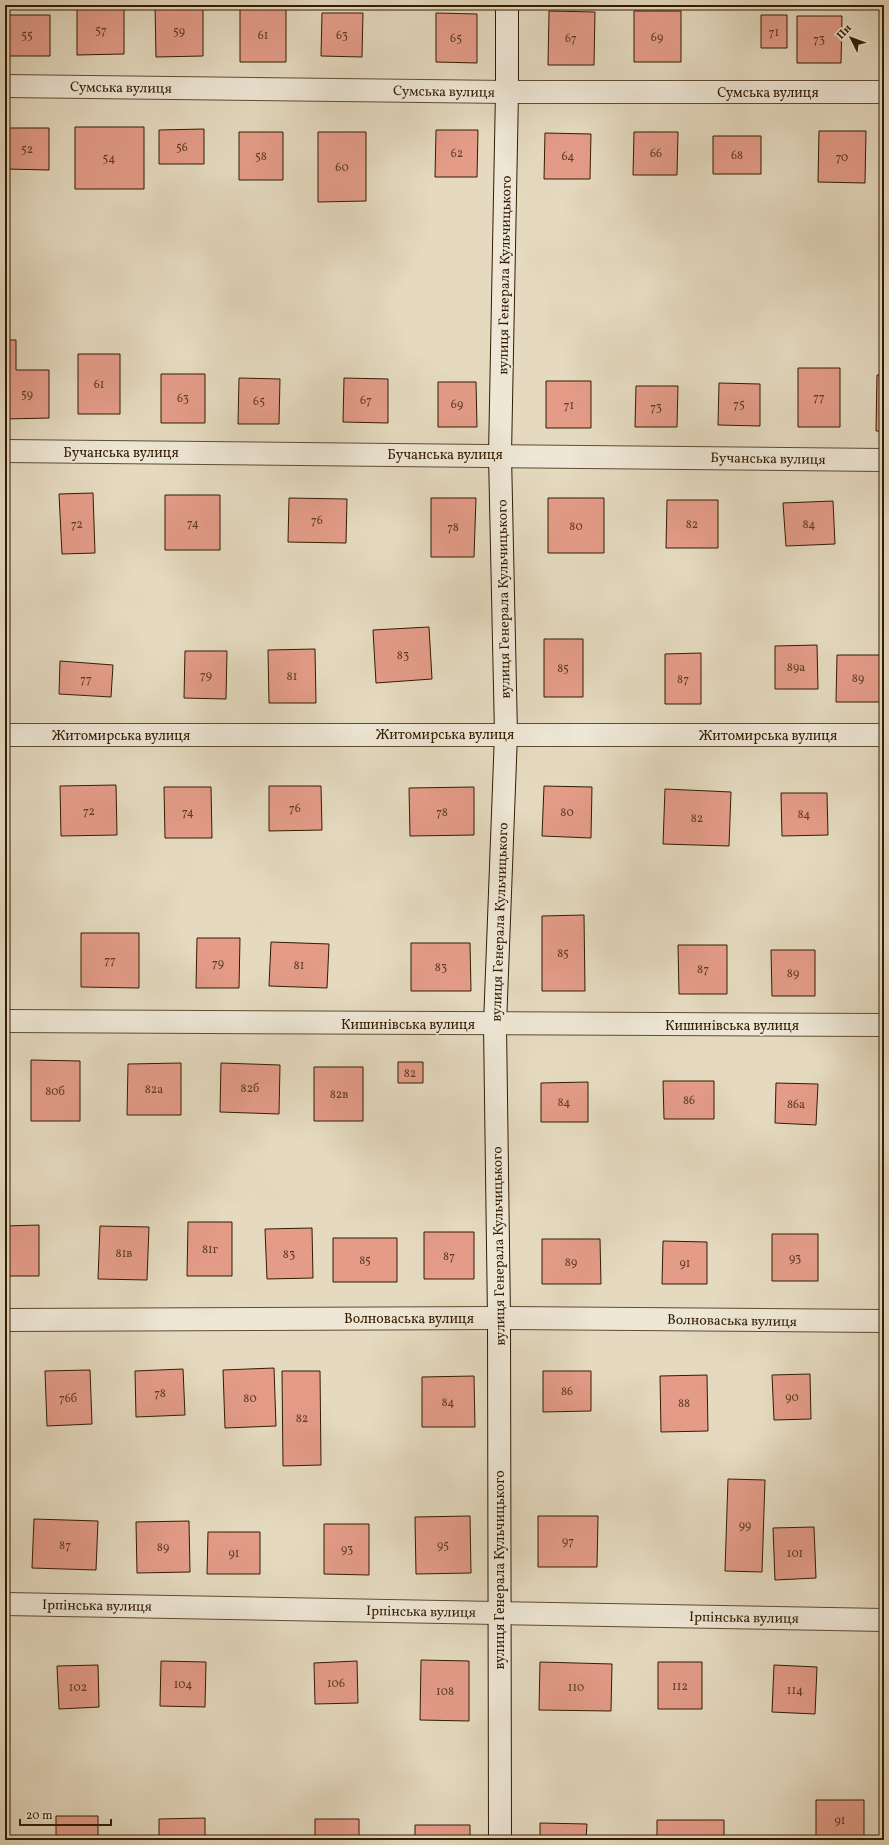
<svg xmlns="http://www.w3.org/2000/svg" width="889" height="1845" viewBox="0 0 889 1845" font-family="Vollkorn,serif">
  <style>
    .building { fill: #e49c89; stroke: #321c01 }
    .lines { fill: none; stroke-linecap: round; stroke-linejoin: round }
    .street-casing { stroke: #5f4c31; stroke-width: 24 }
    .secondary-casing { stroke: #321c01; stroke-width: 24 }
    .street { stroke: #eee7d6; stroke-width: 22 }
    .secondary { stroke: #eee7d6; stroke-width: 22 }
    .labels { text-anchor: middle; stroke-width: 3.5; stroke-linejoin: round; paint-order: stroke }
    .number-label { font-size: 12px; fill: #5e3c23 }
    .street-label { font-size: 14px; fill: #321c01; stroke: #eee7d6 }
  </style>
  <rect width="100%" height="100%" fill="#e5dac0"/>
  <filter id="stains"><feTurbulence type="fractalNoise" baseFrequency=".005" numOctaves="4"/><feColorMatrix values="0 0 0 0 .2 0 0 0 0 .09 0 0 0 0 .02 0 0 0 .5 -.17"/></filter>
  <radialGradient id="worn" r=".72"><stop offset=".6" stop-color="#630" stop-opacity="0"/><stop offset="1" stop-color="#630" stop-opacity=".3"/></radialGradient>
  <path class="building" d="M77,5h47v49l-47,1z
    M155,5h48v51l-47,1z
    M880,6h4v57h-4z
    M240,7h46v55h-46z
    M549,11l46,1 -1,53h-46z
    M634,11h47v51h-47z
    M322,13h41l-1,44 -41,-1z
    M436,13l41,1v49l-41,-1z
    M5,15h45v41h-45z
    M761,15h26v33h-26z
    M797,16h45l-1,47h-44z
    M75,127h69v62h-69z
    M5,128h44v42l-44,-1z
    M204,129v35h-45v-34z
    M436,130h42l-1,47h-42z
    M819,131h47l-1,52 -47,-1z
    M239,132h44v48h-44z
    M318,132h48v69l-48,1z
    M634,132h44l-1,43h-44z
    M545,133l46,1 -1,45h-46z
    M713,136h48v38h-48z
    M5,340h11v30h33v48l-44,1z
    M78,354h42v60h-42z
    M798,368h42v59h-42z
    M161,374h44v49h-44z
    M877,375h7v56h-8z
    M239,378l41,1 -1,45h-41z
    M344,378l44,1v44l-45,-1z
    M546,381h45v47h-45z
    M438,382h38l1,45h-39z
    M719,383l41,1v42l-42,-1z
    M636,386h42l-1,41h-42z
    M93,493l2,60 -33,1 -3,-60z
    M165,495h55v55h-55z
    M289,498l58,1 -1,44 -58,-1z
    M431,498h45l-2,59h-43z
    M548,498h56v55h-56z
    M667,500h51v48h-52z
    M833,501l2,43 -49,2 -3,-43z
    M429,627l3,52 -56,4 -3,-53z
    M544,639h39v58h-39z
    M817,645l1,44h-43v-43z
    M315,649l1,54h-47l-1,-53z
    M185,651h42l-1,48 -42,-1z
    M701,653v51h-36v-50z
    M837,655h43v47h-44z
    M60,661l53,4 -2,32 -52,-3z
    M5,784l1,49h-1z
    M116,785l1,50 -56,1 -1,-50z
    M269,786h52l1,44 -53,1z
    M544,786l48,1 -1,51 -49,-2z
    M164,787h47l1,51h-47z
    M474,787v48l-64,1 -1,-48z
    M665,789l66,3 -2,54 -66,-2z
    M781,793h46l1,42 -46,1z
    M584,915l1,76h-43v-75z
    M81,933h58v55l-58,-1z
    M197,938h43l-1,50h-43z
    M271,942l58,2 -2,44 -58,-2z
    M411,943h59l1,48h-60z
    M678,945h49v49h-48z
    M771,950h44v46h-43z
    M31,1060l49,1v60h-49z
    M398,1062h25v21h-25z
    M181,1063v52h-54l1,-51z
    M221,1063l59,2 -1,49 -59,-2z
    M314,1067h49v54h-49z
    M663,1081h51v38h-50z
    M588,1082v40h-47v-39z
    M776,1083l42,1 -2,41 -41,-2z
    M188,1222h44v54h-45z
    M39,1225v51h-34v-50z
    M100,1226l49,1 -2,53 -49,-1z
    M312,1228l1,50 -46,1 -2,-50z
    M424,1232h50v47h-50z
    M772,1234h46v47h-46z
    M333,1238h64v44h-64z
    M542,1239h58l1,45h-59z
    M663,1241l44,1v42h-45z
    M274,1368l2,58 -51,2 -2,-58z
    M183,1369l2,46 -49,2 -1,-46z
    M90,1370l2,54 -45,2 -2,-55z
    M282,1371h38l1,94 -38,1z
    M543,1371h48v40l-48,1z
    M810,1374l1,45 -37,1 -2,-45z
    M707,1375l1,56 -47,1 -1,-56z
    M474,1376l1,51h-53v-50z
    M728,1479l37,1 -3,92 -37,-1z
    M470,1516l1,57 -55,1 -1,-57z
    M538,1516h60l-1,51h-59z
    M34,1519l64,2 -2,49 -64,-2z
    M189,1521l1,51 -53,1 -1,-51z
    M324,1524h45v51l-45,-1z
    M814,1527l2,51 -41,2 -2,-52z
    M208,1532h52v42h-53z
    M421,1660l48,1v60l-49,-1z
    M161,1661l45,1 -1,45 -45,-1z
    M357,1661l1,42 -43,1 -1,-41z
    M540,1662l72,2 -1,47 -72,-1z
    M658,1662h44v47h-44z
    M98,1665l1,42 -40,2 -2,-43z
    M774,1665l43,2 -2,47 -43,-2z
    M816,1800h48v40h-48z
    M56,1816h42v24h-42z
    M205,1818v22h-46v-21z
    M315,1819h44v21h-44z
    M657,1820h67v20h-67z
    M540,1823l47,1 -1,16h-46z
    M415,1825h55v15h-55z"/>
  <g class="lines">
    <defs>
      <path id="street" d="M5,86l502,6h377
        M5,451l879,9
        M5,735h879
        M5,1021l879,4
        M5,1320l494,-2 385,3
        M5,1604l879,16"/>
      <path id="secondary" d="M500,1840l-1,-522 -4,-293 11,-291 -6,-279 7,-363v-87"/>
    </defs>
    <use href="#street" class="street-casing"/>
    <use href="#secondary" class="secondary-casing"/>
    <use href="#street" class="street"/>
    <use href="#secondary" class="secondary"/>
  </g>
  <g class="labels">
    <g class="number-label">
      <text x="101" y="34">57</text>
      <text x="179" y="35">59</text>
      <text x="774" y="36">71</text>
      <text x="27" y="39">55</text>
      <text x="263" y="39">61</text>
      <text x="342" y="39">63</text>
      <text x="657" y="41">69</text>
      <text x="456" y="42">65</text>
      <text x="571" y="42">67</text>
      <text x="819" y="43">73</text>
      <text x="182" y="151">56</text>
      <text x="27" y="153">52</text>
      <text x="457" y="157">62</text>
      <text x="656" y="157">66</text>
      <text x="737" y="159">68</text>
      <text x="261" y="160">58</text>
      <text x="568" y="160">64</text>
      <text x="842" y="161">70</text>
      <text x="109" y="162">54</text>
      <text x="342" y="171">60</text>
      <text x="99" y="388">61</text>
      <text x="27" y="398">59</text>
      <text x="819" y="401">77</text>
      <text x="183" y="402">63</text>
      <text x="366" y="404">67</text>
      <text x="259" y="405">65</text>
      <text x="457" y="408">69</text>
      <text x="739" y="408">75</text>
      <text x="569" y="409">71</text>
      <text x="656" y="411">73</text>
      <text x="317" y="524">76</text>
      <text x="193" y="527">74</text>
      <text x="77" y="528">72</text>
      <text x="692" y="528">82</text>
      <text x="809" y="528">84</text>
      <text x="576" y="530">80</text>
      <text x="453" y="531">78</text>
      <text x="403" y="659">83</text>
      <text x="796" y="671">89а</text>
      <text x="563" y="672">85</text>
      <text x="206" y="679">79</text>
      <text x="292" y="680">81</text>
      <text x="858" y="682">89</text>
      <text x="86" y="683">77</text>
      <text x="683" y="683">87</text>
      <text x="295" y="812">76</text>
      <text x="89" y="815">72</text>
      <text x="188" y="816">74</text>
      <text x="442" y="816">78</text>
      <text x="567" y="816">80</text>
      <text x="804" y="818">84</text>
      <text x="697" y="822">82</text>
      <text x="563" y="957">85</text>
      <text x="110" y="964">77</text>
      <text x="218" y="967">79</text>
      <text x="299" y="969">81</text>
      <text x="441" y="971">83</text>
      <text x="703" y="973">87</text>
      <text x="793" y="977">89</text>
      <text x="410" y="1077">82</text>
      <text x="250" y="1092">82б</text>
      <text x="154" y="1093">82а</text>
      <text x="55" y="1095">80б</text>
      <text x="339" y="1098">82в</text>
      <text x="689" y="1104">86</text>
      <text x="564" y="1106">84</text>
      <text x="796" y="1108">86а</text>
      <text x="210" y="1253">81г</text>
      <text x="124" y="1257">81в</text>
      <text x="289" y="1258">83</text>
      <text x="449" y="1260">87</text>
      <text x="795" y="1262">93</text>
      <text x="365" y="1264">85</text>
      <text x="571" y="1266">89</text>
      <text x="685" y="1267">91</text>
      <text x="567" y="1395">86</text>
      <text x="160" y="1397">78</text>
      <text x="792" y="1401">90</text>
      <text x="68" y="1402">76б</text>
      <text x="250" y="1402">80</text>
      <text x="448" y="1406">84</text>
      <text x="684" y="1407">88</text>
      <text x="302" y="1422">82</text>
      <text x="745" y="1529">99</text>
      <text x="568" y="1545">97</text>
      <text x="65" y="1549">87</text>
      <text x="443" y="1549">95</text>
      <text x="163" y="1551">89</text>
      <text x="347" y="1553">93</text>
      <text x="234" y="1557">91</text>
      <text x="795" y="1557">101</text>
      <text x="336" y="1687">106</text>
      <text x="183" y="1688">104</text>
      <text x="680" y="1690">112</text>
      <text x="78" y="1691">102</text>
      <text x="576" y="1691">110</text>
      <text x="795" y="1694">114</text>
      <text x="445" y="1695">108</text>
      <text x="840" y="1824">91</text>
    </g>
    <g class="street-label">
      <text transform="translate(121 87) rotate(1)" y="5">Сумська вулиця</text>
      <text transform="translate(444 91) rotate(1)" y="5">Сумська вулиця</text>
      <text x="768" y="97">Сумська вулиця</text>
      <text transform="translate(504 275) rotate(-89)" y="5">вулиця Генерала Кульчицького</text>
      <text x="121" y="457">Бучанська вулиця</text>
      <text x="445" y="459">Бучанська вулиця</text>
      <text transform="translate(768 458) rotate(1)" y="5">Бучанська вулиця</text>
      <text transform="translate(503 599) rotate(-91)" y="5">вулиця Генерала Кульчицького</text>
      <text x="445" y="739">Житомирська вулиця</text>
      <text x="121" y="740">Житомирська вулиця</text>
      <text x="768" y="740">Житомирська вулиця</text>
      <text transform="translate(499 922) rotate(-88)" y="5">вулиця Генерала Кульчицького</text>
      <text x="408" y="1029">Кишинівська вулиця</text>
      <text x="732" y="1030">Кишинівська вулиця</text>
      <text transform="translate(498 1246) rotate(-91)" y="5">вулиця Генерала Кульчицького</text>
      <text x="409" y="1323">Волноваська вулиця</text>
      <text transform="translate(732 1320) rotate(1)" y="5">Волноваська вулиця</text>
      <text transform="translate(499 1570) rotate(-90)" y="5">вулиця Генерала Кульчицького</text>
      <text transform="translate(97 1605) rotate(1)" y="5">Ірпінська вулиця</text>
      <text transform="translate(421 1611) rotate(1)" y="5">Ірпінська вулиця</text>
      <text transform="translate(744 1617) rotate(1)" y="5">Ірпінська вулиця</text>
    </g>
  </g>
  <rect width="889" height="1845" fill="none" stroke="#e5dac0" stroke-width="20"/>
  <rect x="6" y="6" width="877" height="1833" fill="none" stroke="#321c01" stroke-width="2"/>
  <rect x="10" y="10" width="869" height="1825" fill="none" stroke="#321c01"/>
  <g transform="translate(851 38) rotate(312)" stroke="#eee7d6" stroke-width="3" paint-order="stroke">
  <path d="M0-3L7 15L0 10L-7 15Z" fill="#321c01"/>
  <text y="-6" font-size="11" font-weight="bold" text-anchor="middle" fill="#321c01">Пн</text>
  </g>
  <path d="M20 1819v6h91v-6" fill="none" stroke="#321c01" stroke-width="2"/>
  <text x="26" y="1819" font-size="12" fill="#321c01" stroke="#eee7d6" stroke-width="3" paint-order="stroke">20 m</text>
  <rect width="100%" height="100%" filter="url(#stains)"/>
  <rect width="100%" height="100%" fill="url(#worn)"/>
</svg>
